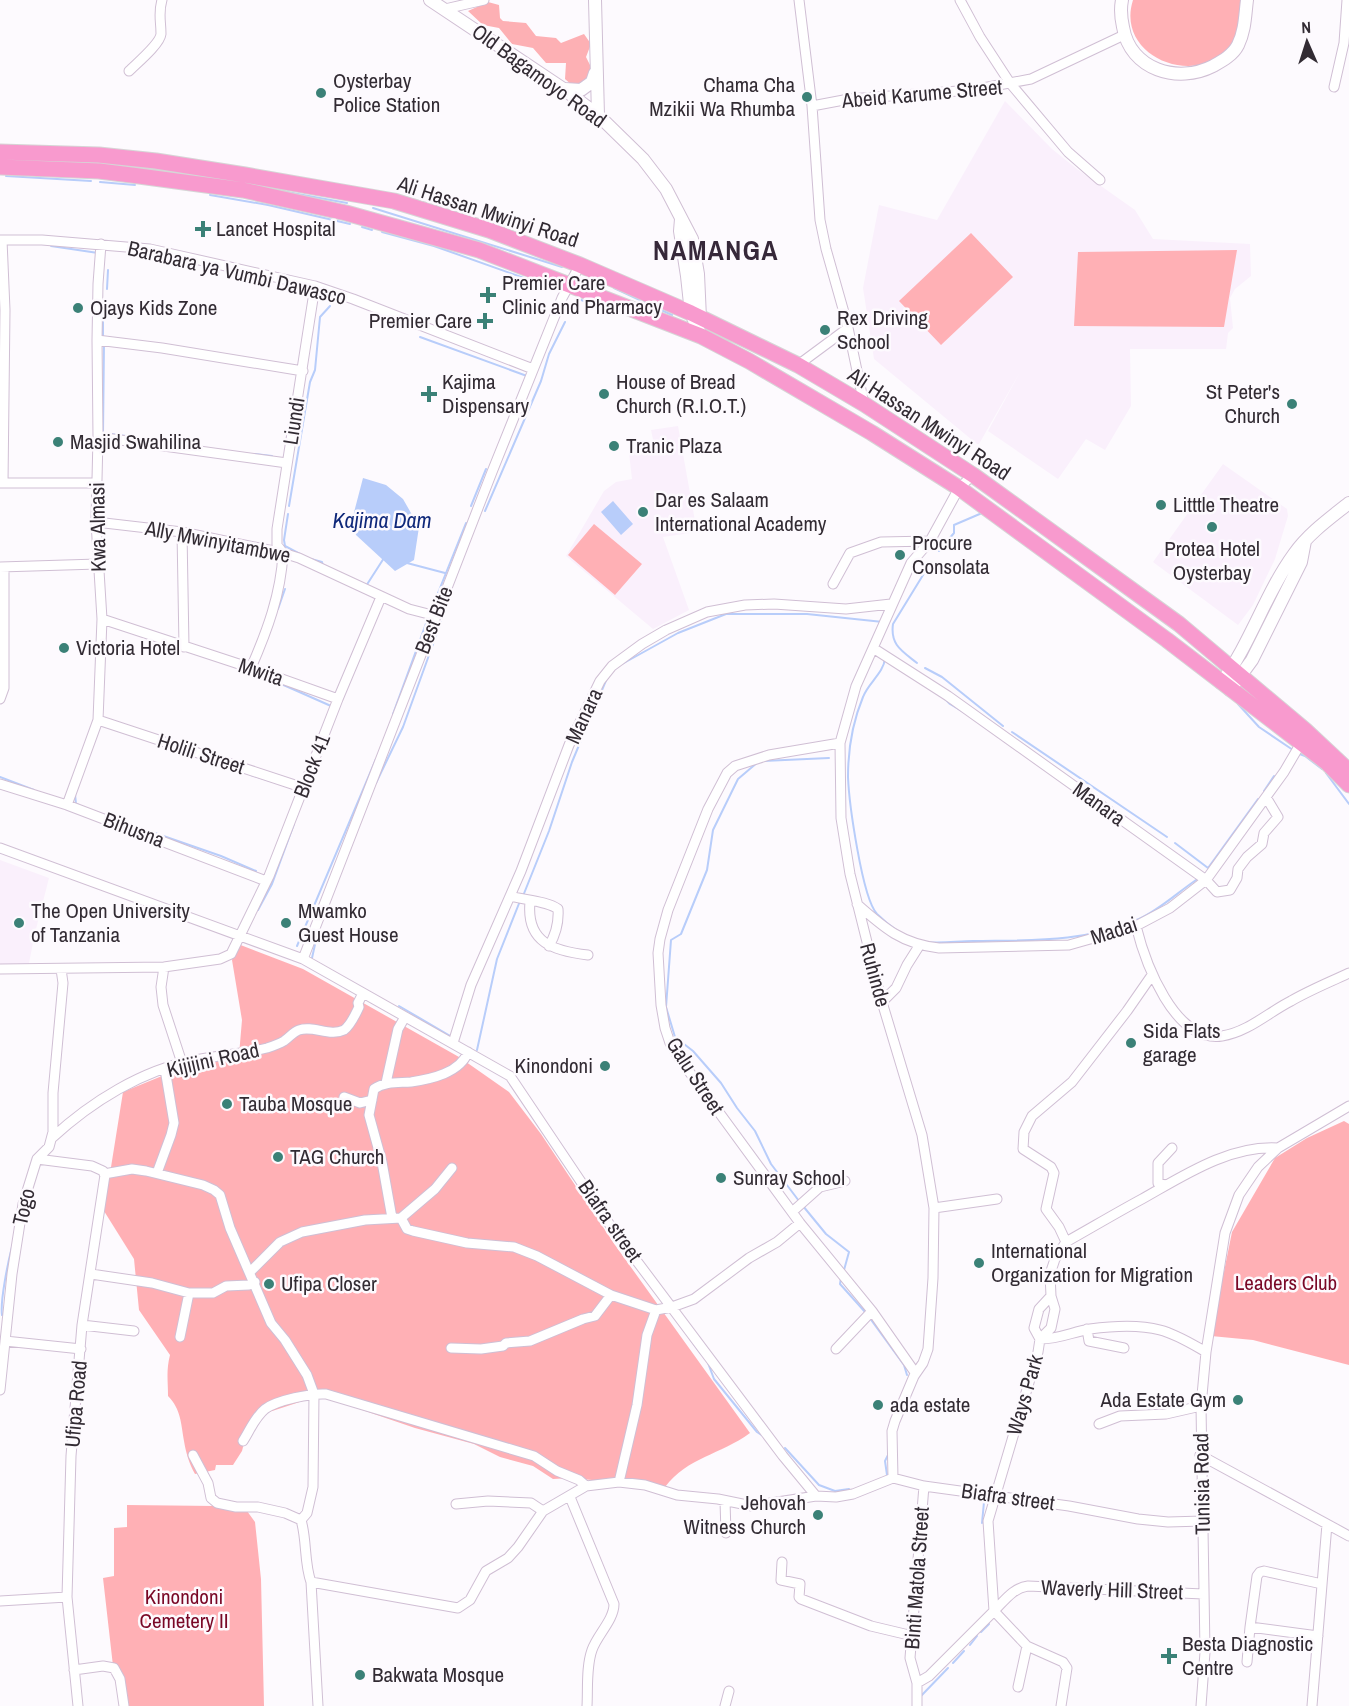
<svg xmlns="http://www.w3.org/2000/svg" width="1349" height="1706" viewBox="0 0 1349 1706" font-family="'Archivo Narrow',sans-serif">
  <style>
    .built { fill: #faf0fc }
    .green { fill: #ffb0b5 }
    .forest { fill: #fdb0b4 }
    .water { fill: #b8cdfa }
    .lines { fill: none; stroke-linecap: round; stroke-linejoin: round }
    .stream { stroke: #b8cdfa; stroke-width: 2 }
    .minor-casing { stroke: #d0bfd4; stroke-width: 11 }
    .tertiary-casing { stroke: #d0bfd4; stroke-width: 14 }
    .trunk-casing { stroke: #d6d5d6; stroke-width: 17 }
    .minor { stroke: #fff; stroke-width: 9 }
    .tertiary { stroke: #fff; stroke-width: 12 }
    .trunk { stroke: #f89ace; stroke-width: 15 }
    .poi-dot { fill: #3b8177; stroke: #fdfafe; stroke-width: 2 }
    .labels { text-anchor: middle; stroke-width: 5; stroke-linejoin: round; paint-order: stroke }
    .street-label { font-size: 21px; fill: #322b33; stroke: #fdfafe }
    .poi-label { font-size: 21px; fill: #322b33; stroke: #fdfafe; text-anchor: start }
    .park-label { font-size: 21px; fill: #790726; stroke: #fdfafe }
    .water-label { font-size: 22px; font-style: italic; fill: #0f287a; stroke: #fdfafe }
    .district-label { font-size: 27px; font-weight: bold; letter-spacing: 1.5px; fill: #362839; stroke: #fdfafe }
  </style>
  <rect width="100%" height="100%" fill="#fdfafe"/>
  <path class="built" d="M1005,101l47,48 25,20 58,41 18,29 97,5 1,32 -16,13 -5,9 3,30 -5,5 -2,16h-96l1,57 -26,44 -19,-11 -28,40 -70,-48 32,-59 -41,72h-2l-103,-85 -11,-71 16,-83 58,15z
    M678,426l19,106 -34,5 26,73 -36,19 -87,-73 38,-65 12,-9 16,-3 -3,-26 26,-4 -4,-19z
    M1223,464l64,45 1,7 -13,43 -22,46 -15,20 -85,-63z
    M0,860l49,18 -14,55 -7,35 -28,-3z"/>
  <path class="green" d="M1133,0h110c-2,10 -1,23 -5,32 -25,63 -125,30 -105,-32z
    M971,233l42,44 -72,68 -42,-44z
    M1237,250l-13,77 -150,-1 4,-74z
    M594,524l48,40 -27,31 -47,-40z
    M238,944l65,25 156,88 50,35 32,42 74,111 135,188c-30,22 -62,24 -85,54l-94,-9 -18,1 -20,-13 -33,-9 -26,-13 -59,-16 -85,-29 -15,-2 -52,17 -19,29 -2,8 -9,14h-17l-1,5 -20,4c-6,-11 -9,-21 -11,-33 -3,-17 -3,-32 -16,-45 0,-15 -2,-26 2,-41l-31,-45 -5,-51 -30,-48 19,-119 73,-30 43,-7 3,-35 -10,-60z
    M1344,1121l5,3v241l-96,-25 -42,-4 21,-104 43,-74 32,-20z
    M127,1505l88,1 32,5 8,11 6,57 3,127h-139l-12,-40 -10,-88 11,-2v-48l13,-1z"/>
  <path class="forest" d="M488,2l11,3 1,13 3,3 23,2 10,13 20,2 5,5 23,-9 7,10 -5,13 6,12 -9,15 -10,2 -8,-7 1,-16h-20l-13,-15 -21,-4 -13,-16 -16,-3 -15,-14z"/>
  <path class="water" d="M363,478l23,7 17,14 16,28 -5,33 -19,11 -39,-36 -4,-15z
    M613,501l20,23 -12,11 -20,-23z"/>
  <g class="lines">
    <path class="stream" d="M48,161l27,2
      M131,167l62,7
      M6,176l85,5
      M211,177l18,4
      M100,182l35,3
      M276,190l71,13
      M210,195l58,10 82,19
      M373,208l189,59
      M362,227l10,3
      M382,232l52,14 124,44
      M51,246l47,7
      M614,288l58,27
      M107,289l1,-19
      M581,300l9,3
      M103,304v33
      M420,337l107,39
      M104,343l-1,90 31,4
      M255,454l17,2
      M289,506l21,-124 5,-12 5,-53 10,-11
      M471,506l15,-37
      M485,511l56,-130 8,-27 16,-32
      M288,514l-4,26 1,6 15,8
      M939,551l15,-18v-8l28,-12
      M311,559l11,3 1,4
      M407,563l38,10
      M366,586l18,-28
      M278,609l7,-20
      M430,613l36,-90
      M889,656l44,31 17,17 35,21 54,40 126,87 34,26c-20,13 -38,31 -60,41 -56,24 -107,21 -166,22 -17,0 -37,4 -54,0 -14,-3 -32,-17 -42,-27 -15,-16 -28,-112 -29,-137 0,-26 5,-56 15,-80 5,-14 21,-24 22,-39z
      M917,663c-15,-12 -27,-18 -24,-39l38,-62
      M622,664l56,-31 48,-19h81l76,8
      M925,668l17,9 61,49
      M279,683l52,23
      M1238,704l21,23 34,23
      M393,714l35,-96
      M1012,732l155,105
      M1297,753l8,3 17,13
      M763,761l66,-3
      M758,762l-20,17 -25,51 -6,40 -26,64 -10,6 -5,67 9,30 18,14 28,32 16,25 18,23 16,33 28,37
      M1326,773l23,31
      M251,775l23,7
      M0,777l34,13
      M376,783l27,-56 38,-105
      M1264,791l10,-15
      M75,794l1,10 3,1
      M126,823l95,33 35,15
      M1175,843l33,25 50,-69
      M523,896l26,-65 23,-69 35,-84
      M258,910l14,-26 22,-60
      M297,946l79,-187
      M312,958l6,-27
      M399,1006l53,31
      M477,1050l20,-91 23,-58
      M803,1206l23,28 23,18 -5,18
      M841,1278l-1,6 26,29
      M2,1315c-2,-14 6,-53 10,-68
      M869,1317l35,48 3,10
      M690,1339l11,15
      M708,1363l6,16 43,53 6,4
      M785,1448l34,37 16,6 14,-2
      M887,1475l-2,-14 3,-6
      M984,1490l7,1
      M982,1523l2,-21
      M981,1632l8,-8
      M970,1645l7,-9
      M953,1663l11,-12
      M921,1696l27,-28"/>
    <defs>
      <path id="minor" d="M799,0l13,106 8,114 6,29 21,74 17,81
        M960,0l20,37 30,46 58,69 32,28
        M445,9l39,-9
        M129,71c8,-8 31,-27 32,-37 0,-13 -3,-21 1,-34
        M1334,87l10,-44 3,-43
        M812,106l37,-7 123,-9 59,-11 93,-44
        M0,240h42l108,9 165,37 38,13 180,70
        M2,240l3,70 -2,173
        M97,340l65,8 141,23
        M798,365l50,-37
        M98,437l189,26
        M0,483h97
        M96,522l86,10 101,21 16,5 110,51 27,7
        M182,532l2,115
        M0,567l98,-3
        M833,584l17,-31 31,-11 49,-1
        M102,619l149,49 87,31
        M873,648l75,48 258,184 11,12 13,-2 7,-12 1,-9 9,-12 15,-13 2,-11 14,-16 -12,-20
        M251,668c16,-37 30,-74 32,-115l-6,-8v-16l38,-243
        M0,699l4,-11v-121
        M98,720l206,68
        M840,743l-71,12 -34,11 -8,7 -19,36 -40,101 -8,29 -2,14 3,52 4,23 5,15 7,12 123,168 72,88 42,60h3
        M0,784l67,21 199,76
        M67,805l31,-85 4,-101 -6,-97 2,-85 -1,-97 1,-56 3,-40
        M0,848l303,111 207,117 102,152 171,228 33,40 20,1 17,-3 40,-16 31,8 145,20 69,13 30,3 35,-1
        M510,896c14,4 37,5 48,13 1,14 -2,25 -9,37
        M530,902c-4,41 24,49 58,53
        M857,904c27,24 45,40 82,44l130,-3 67,-19 34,-18 36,-28 78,-108 17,-29
        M1136,926c9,36 38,117 86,110 26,-4 47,-24 69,-35 19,-11 39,-19 58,-28
        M303,959l189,-487 70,-174 18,-33
        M164,967l-3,20 2,18 19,58
        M0,969l164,-2 56,-8 11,-5 38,-78 69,-177 43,-102
        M882,1002l14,-14 11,-23 12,-19
        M453,1043l18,-58 50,-114 48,-126 31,-64 12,-15 30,-22 24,-14 41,-18 38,-7 29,-1 72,5 45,-5
        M386,1083l12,-54 7,-12
        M344,1097l16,6 12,-3
        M52,1138c39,-36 90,-68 143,-78 24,-5 49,-6 72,-12 6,-2 12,-4 17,-7 6,-4 9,-9 15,-11 14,-5 31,7 45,0 7,-5 11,-15 15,-23l-1,-4 5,-10
        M37,1159l55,7 11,5 2,4 -23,150 -11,131 -4,141 11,109
        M157,1173l14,-38 3,-12 -9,-54
        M104,1174l28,-5 14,2 57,14 11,5 6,5 10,33 41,95 14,17 22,35 7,19 -1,93 -6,26 -6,7
        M1166,1185l-8,-2v-20l14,-15
        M934,1208l63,-9
        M792,1212l28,-25 25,-6
        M392,1218l-10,-56 -13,-47 5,-26c11,-8 25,-6 37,-7 20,-3 49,-9 57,-30
        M401,1218l6,11 6,2 54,12 47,4 23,9 74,39 45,15 16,-3 22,-8 55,-41 28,-16 23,-19
        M1066,1242l-7,-15 -13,-18 8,-36 -3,-6 -28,-18 1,-17 8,-16 40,-34 55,-71 25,-36
        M250,1272l30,-30 22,-10 63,-12 36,-2 34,-29 17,-21
        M91,1274l61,9 37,10h24l13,-7 23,-1 6,-3
        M1051,1296l-12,13 -5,19 6,11c20,0 32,-7 50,-10 22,-3 48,-5 70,1 16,4 32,14 46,22
        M82,1325l52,6
        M1087,1329l2,12 35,7
        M180,1337l9,-44
        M5,1341l76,8
        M451,1348l30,1 22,-3 3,-3 24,-2 53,-22 12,-3 16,-21
        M836,1349l36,-38
        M0,1390l12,-116 11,-70 14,-45 12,-12 4,-15v-39l10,-110 -2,-14
        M1099,1424l21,-8 46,-2 35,-8
        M243,1441c7,-11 12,-24 22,-32 12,-9 47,-16 61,-15l208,62 23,15 22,9 7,6
        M193,1455l15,28 3,15 6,5 19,4h22l27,6 16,7c6,20 3,43 10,62l7,124
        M1200,1455l149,81
        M893,1478l-1,-47 3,-10 19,-45 9,-13 5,-14 5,-71 1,-70 -12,-73 -40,-133 -32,-128 -9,-56 -1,-75 16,-57 55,-123 19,-22 29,-53 14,-13
        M619,1482l18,-77 10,-70 9,-25
        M570,1497l44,107c0,16 -17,31 -22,46 -6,17 -4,38 -5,56
        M725,1501l1,32
        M456,1504l32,-3 43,2 12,8
        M782,1562l-1,18 19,4 -1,13 2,2 70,27 42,10
        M311,1582l147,26 12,-8 16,-29 22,-13 10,-11 25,-36 43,-25 33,-4 26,3 32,10 41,4 34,7 64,-10
        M0,1601l67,-4
        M1250,1627l7,-51 3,-4 4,-1 58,13
        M1247,1662l3,-35 68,9
        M74,1670l29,-4 11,2 6,11 4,27
        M917,1683l12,-7 65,-65 -6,-90 50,-169 2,-13 11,-11 4,-19 -4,-13 -1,-22 5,-15 11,-17c25,-14 50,-29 76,-43 41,-23 87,-54 136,-51
        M1018,1687l9,-41
        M725,1706l4,-15
        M917,1706v-23l-7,-25 14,-172
        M1061,1706l6,-38 -4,-6 -36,-16 -33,-35c11,-11 19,-23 34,-25l175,8
        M1201,1706l4,-54 -4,-246 5,-54 19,-119 14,-38 19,-28 20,-19 71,-42
        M1312,1706l15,-182"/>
      <path id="tertiary" d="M430,0l132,88 36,27 45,44 23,30 26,50 6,35 2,44
        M595,0l3,115
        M1122,0c-2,10 -1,18 1,27 7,43 55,57 90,39 9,-5 20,-11 25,-21 7,-14 7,-29 9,-45
        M565,89l16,1 11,-8 3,-9
        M681,219l-1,12 7,45 4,37 10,23
        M1221,683c30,-40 44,-89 73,-129 15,-21 35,-35 55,-51
        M1230,690l22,-30 49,-98 4,-21"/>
      <path id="trunk" d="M0,152l99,3 57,6 89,14 149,26 95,29 91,35 111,48 107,52 66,39 109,71 206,149 126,106 44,41
        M0,167l99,4 40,5 104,14 103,23 133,37 222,86 48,25 123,72 87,55 208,152 159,122 23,23"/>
    </defs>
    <use href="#minor" class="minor-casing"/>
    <use href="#tertiary" class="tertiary-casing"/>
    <use href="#trunk" class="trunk-casing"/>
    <use href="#minor" class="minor"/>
    <use href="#tertiary" class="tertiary"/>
    <use href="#trunk" class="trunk"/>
  </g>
  <g class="poi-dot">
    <circle cx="321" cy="93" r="6"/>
    <circle cx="807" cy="97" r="6"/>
    <path d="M200 220h6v6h6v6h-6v6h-6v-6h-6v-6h6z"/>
    <path d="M485 286h6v6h6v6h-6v6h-6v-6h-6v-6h6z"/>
    <circle cx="78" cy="308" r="6"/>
    <path d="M482 312h6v6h6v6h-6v6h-6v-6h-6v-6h6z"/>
    <circle cx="825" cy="330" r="6"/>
    <path d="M426 385h6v6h6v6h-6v6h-6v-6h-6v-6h6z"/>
    <circle cx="604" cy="394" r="6"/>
    <circle cx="1292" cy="404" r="6"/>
    <circle cx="58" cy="442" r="6"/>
    <circle cx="614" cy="446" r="6"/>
    <circle cx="1161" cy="505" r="6"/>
    <circle cx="643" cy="512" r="6"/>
    <circle cx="1212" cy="527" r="6"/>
    <circle cx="900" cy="555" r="6"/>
    <circle cx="64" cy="648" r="6"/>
    <circle cx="19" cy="923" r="6"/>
    <circle cx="286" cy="923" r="6"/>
    <circle cx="1131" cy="1043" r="6"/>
    <circle cx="605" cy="1066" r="6"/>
    <circle cx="227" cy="1104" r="6"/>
    <circle cx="278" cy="1157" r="6"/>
    <circle cx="721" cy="1178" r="6"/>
    <circle cx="979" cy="1263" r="6"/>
    <circle cx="269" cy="1284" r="6"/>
    <circle cx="1238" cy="1400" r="6"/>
    <circle cx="878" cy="1405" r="6"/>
    <circle cx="818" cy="1515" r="6"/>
    <path d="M1166 1647h6v6h6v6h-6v6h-6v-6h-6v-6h6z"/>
    <circle cx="360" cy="1675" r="6"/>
  </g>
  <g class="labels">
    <g class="street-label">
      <text transform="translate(539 76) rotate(36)" y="7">Old Bagamoyo Road</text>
      <text transform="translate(922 94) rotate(-5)" y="7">Abeid Karume Street</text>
      <text transform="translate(488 212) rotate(18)" y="7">Ali Hassan Mwinyi Road</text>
      <text transform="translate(237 273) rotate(13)" y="7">Barabara ya Vumbi Dawasco</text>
      <text transform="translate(294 421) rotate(-81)" y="7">Liundi</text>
      <text transform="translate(929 424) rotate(33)" y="7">Ali Hassan Mwinyi Road</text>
      <text transform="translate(98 527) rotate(-91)" y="7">Kwa Almasi</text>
      <text transform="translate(218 542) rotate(11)" y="7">Ally Mwinyitambwe</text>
      <text transform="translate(434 620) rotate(-69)" y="7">Best Bite</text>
      <text transform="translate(261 672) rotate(19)" y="7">Mwita</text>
      <text transform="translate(584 716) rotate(-65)" y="7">Manara</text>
      <text transform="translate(201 754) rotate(18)" y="7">Holili Street</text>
      <text transform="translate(312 766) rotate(-69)" y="7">Block 41</text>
      <text transform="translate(1099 804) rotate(36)" y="7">Manara</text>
      <text transform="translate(134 830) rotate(21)" y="7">Bihusna</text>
      <text transform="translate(1114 931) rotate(-18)" y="7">Madai</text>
      <text transform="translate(875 975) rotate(75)" y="7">Ruhinde</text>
      <text transform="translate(213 1060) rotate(-13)" y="7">Kijijini Road</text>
      <text transform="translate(695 1076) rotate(57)" y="7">Galu Street</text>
      <text transform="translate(24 1207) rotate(-77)" y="7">Togo</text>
      <text transform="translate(610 1221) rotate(55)" y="7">Biafra street</text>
      <text transform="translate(1025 1395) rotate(-74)" y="7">Ways Park</text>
      <text transform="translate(76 1404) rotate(-85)" y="7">Ufipa Road</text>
      <text transform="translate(1202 1484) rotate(-91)" y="7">Tunisia Road</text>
      <text transform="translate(1008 1497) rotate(8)" y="7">Biafra street</text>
      <text transform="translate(917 1578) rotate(-86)" y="7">Binti Matola Street</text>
      <text transform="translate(1112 1590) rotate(2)" y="7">Waverly Hill Street</text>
    </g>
    <g class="poi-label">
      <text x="333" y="88">Oysterbay<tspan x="333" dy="24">Police Station</tspan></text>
      <text x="795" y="92" text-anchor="end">Chama Cha<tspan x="795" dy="24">Mzikii Wa Rhumba</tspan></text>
      <text x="216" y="236">Lancet Hospital</text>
      <text x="502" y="290">Premier Care<tspan x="502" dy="24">Clinic and Pharmacy</tspan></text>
      <text x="90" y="315">Ojays Kids Zone</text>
      <text x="837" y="325">Rex Driving<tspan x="837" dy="24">School</tspan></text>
      <text x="472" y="328" text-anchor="end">Premier Care</text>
      <text x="442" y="389">Kajima<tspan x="442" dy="24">Dispensary</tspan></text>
      <text x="616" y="389">House of Bread<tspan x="616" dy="24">Church (R.I.O.T.)</tspan></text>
      <text x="1280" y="399" text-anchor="end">St Peter's<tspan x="1280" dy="24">Church</tspan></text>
      <text x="70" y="449">Masjid Swahilina</text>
      <text x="626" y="453">Tranic Plaza</text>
      <text x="655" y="507">Dar es Salaam<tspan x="655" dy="24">International Academy</tspan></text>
      <text x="1173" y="512">Litttle Theatre</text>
      <text x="912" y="550">Procure<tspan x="912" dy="24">Consolata</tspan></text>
      <text x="1212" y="556" text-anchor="middle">Protea Hotel<tspan x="1212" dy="24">Oysterbay</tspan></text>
      <text x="76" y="655">Victoria Hotel</text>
      <text x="31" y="918">The Open University<tspan x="31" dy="24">of Tanzania</tspan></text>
      <text x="298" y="918">Mwamko<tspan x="298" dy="24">Guest House</tspan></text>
      <text x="1143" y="1038">Sida Flats<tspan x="1143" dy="24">garage</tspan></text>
      <text x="593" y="1073" text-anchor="end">Kinondoni</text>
      <text x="239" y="1111">Tauba Mosque</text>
      <text x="290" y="1164">TAG Church</text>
      <text x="733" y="1185">Sunray School</text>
      <text x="991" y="1258">International<tspan x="991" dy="24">Organization for Migration</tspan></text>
      <text x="281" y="1291">Ufipa Closer</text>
      <text x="1226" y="1407" text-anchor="end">Ada Estate Gym</text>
      <text x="890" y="1412">ada estate</text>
      <text x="806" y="1510" text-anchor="end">Jehovah<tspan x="806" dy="24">Witness Church</tspan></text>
      <text x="1182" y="1651">Besta Diagnostic<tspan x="1182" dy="24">Centre</tspan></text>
      <text x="372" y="1682">Bakwata Mosque</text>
    </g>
    <g class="park-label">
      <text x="1286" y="1290">Leaders Club</text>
      <text x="184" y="1604">Kinondoni<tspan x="184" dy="24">Cemetery II</tspan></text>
    </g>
    <g class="water-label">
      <text x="382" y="528">Kajima Dam</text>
    </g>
    <g class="district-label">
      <text x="716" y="260">NAMANGA</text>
    </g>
  </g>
  <g transform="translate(1307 42) rotate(357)" stroke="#fdfafe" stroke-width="4.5" paint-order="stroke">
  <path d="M0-4.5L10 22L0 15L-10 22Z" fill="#322b33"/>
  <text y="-9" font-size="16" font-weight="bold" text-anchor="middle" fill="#322b33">N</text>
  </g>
</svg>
